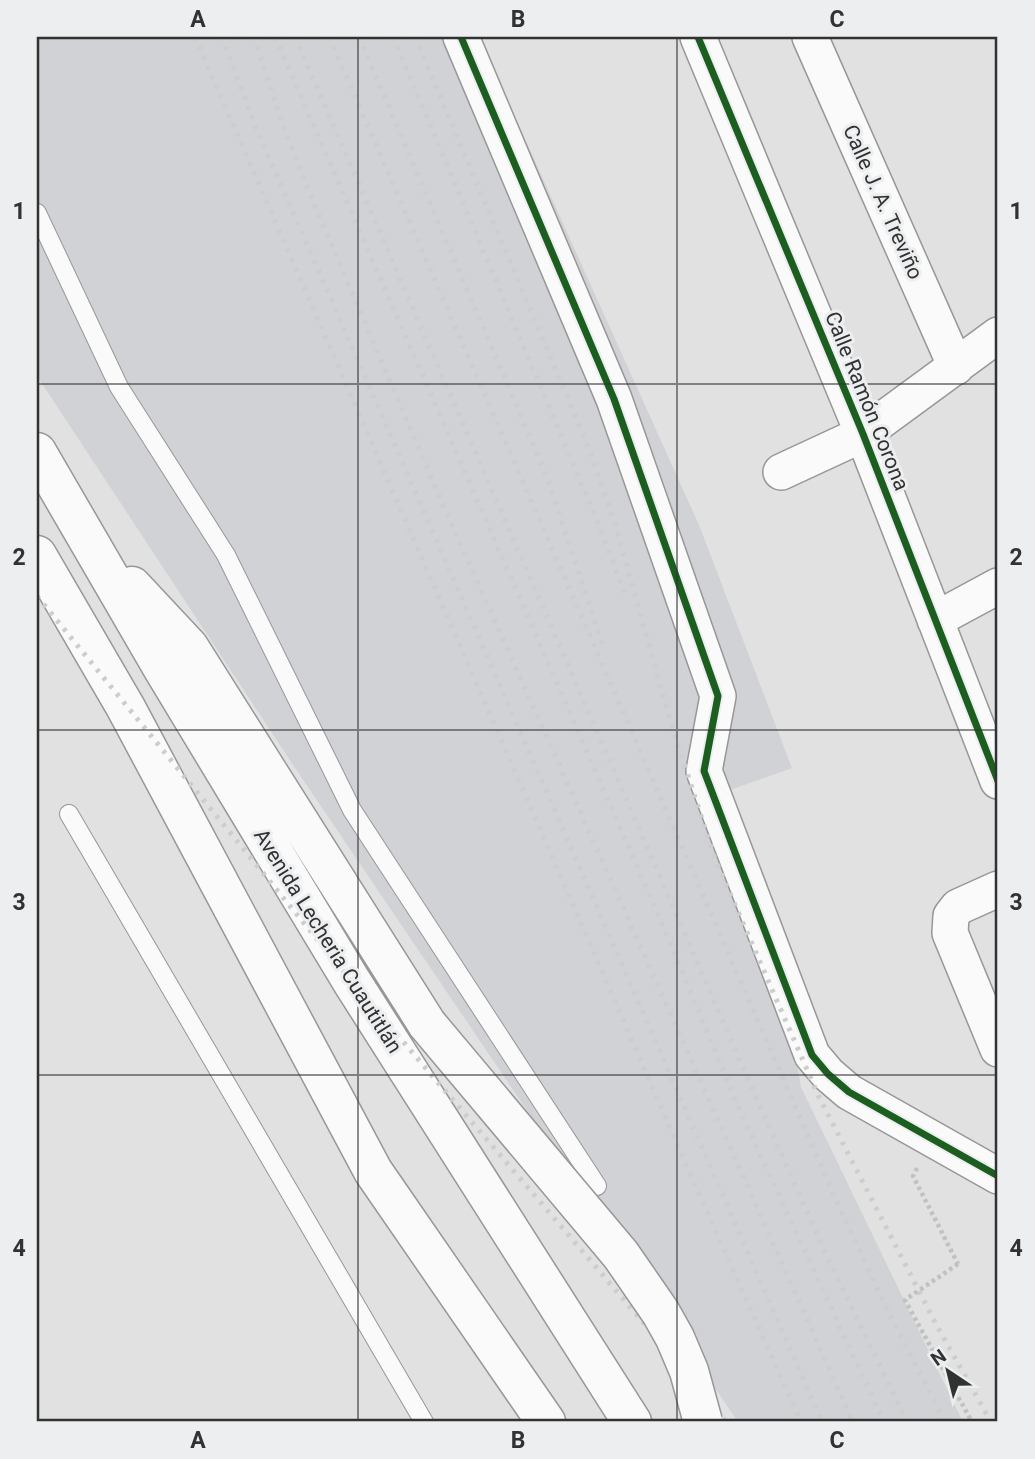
<svg xmlns="http://www.w3.org/2000/svg" width="1035" height="1459" viewBox="0 0 1035 1459" font-family="Roboto,sans-serif">
  <style>
    .built { fill: #d0d2d6 }
    .lines { fill: none; stroke-linecap: round; stroke-linejoin: round }
    .service-casing { stroke: #979797; stroke-width: 20 }
    .minor-casing { stroke: #979797; stroke-width: 38 }
    .secondary-casing { stroke: #979797; stroke-width: 41 }
    .path { stroke: #c1c1c2; stroke-width: 4.5; stroke-dasharray: 3.5 3.5; stroke-linecap: butt }
    .service { stroke: #fafafb; stroke-width: 18 }
    .minor { stroke: #fafafb; stroke-width: 35 }
    .secondary { stroke: #fafafb; stroke-width: 38 }
    .rail { stroke: #cdcdce; stroke-width: 5; stroke-dasharray: 3.5 7; stroke-linecap: butt }
    .secondary-bridge-casing { stroke: #979797; stroke-width: 41; stroke-linecap: butt }
    .path-bridge { stroke: #c1c1c2; stroke-width: 4.5; stroke-dasharray: 3.5 3.5; stroke-linecap: butt }
    .secondary-bridge { stroke: #fafafb; stroke-width: 38 }
    .cycleway-casing { stroke: #edeef0; stroke-width: 11 }
    .cycleway { stroke: #1b5e20; stroke-width: 7 }
    .grid { fill: none; stroke: #313232; stroke-width: 2; stroke-opacity: 0.55 }
    .labels { text-anchor: middle; stroke-width: 6; stroke-linejoin: round; paint-order: stroke }
    .street-label { font-size: 21px; fill: #313232; stroke: #edeef0 }
    .neatline { fill: none; stroke: #313232; stroke-width: 2.5 }
    .grid-label { font-size: 23px; text-anchor: middle; font-weight: bold; fill: #313232 }
  </style>
  <rect width="100%" height="100%" fill="#e1e1e2"/>
  <path class="built" d="M37,37h442l220,488 93,243 -62,22 46,153 25,144 162,335h-225l-447,-660 -254,-386z"/>
  <g class="lines">
    <defs>
      <path id="service" d="M37,213l82,174 107,168 126,255 245,376
        M69,814l355,608"/>
      <path id="minor" d="M461,37l153,362 104,297 -14,75 108,284 16,19 21,18 149,84
        M698,37l165,397 135,347
        M810,37l146,330
        M781,472l82,-38 135,-99
        M935,620l63,-34
        M998,889l-40,18 -7,9 -1,17 48,116"/>
      <path id="secondary" d="M37,452l126,217 189,313 280,440
        M37,555l89,153 247,463 173,251
        M132,586l57,61 238,377"/>
    </defs>
    <use href="#service" class="service-casing"/>
    <use href="#minor" class="minor-casing"/>
    <use href="#secondary" class="secondary-casing"/>
    <path class="path" d="M917,1168l-4,8 45,88"/>
    <use href="#service" class="service"/>
    <use href="#minor" class="minor"/>
    <use href="#secondary" class="secondary"/>
    <path class="rail" d="M195,37l493,1132 113,253
      M222,37l32,86 568,1299
      M254,37l31,94 27,68 128,299 413,924
      M275,37l391,896 73,176 145,313
      M295,37l462,1063 74,165 76,157
      M329,37l503,1154 51,110 62,121
      M359,37l188,440 57,172
      M393,37l203,481 31,81
      M415,37l171,404 30,86 53,190 46,142 104,238 118,229 54,96
      M37,596l315,386 314,367 60,73"/>
    <defs>
      <path id="secondary-bridge" d="M427,1024l194,231 40,58 14,25 14,33 14,51"/>
    </defs>
    <use href="#secondary-bridge" class="secondary-bridge-casing"/>
    <path class="path-bridge" d="M958,1264l-53,36 67,122"/>
    <use href="#secondary-bridge" class="secondary-bridge"/>
    <defs>
      <path id="cycleway" d="M461,37l153,362 104,297 -14,75 108,284 16,19 21,18 149,84
        M698,37l165,397 135,347"/>
    </defs>
    <use href="#cycleway" class="cycleway-casing"/>
    <use href="#cycleway" class="cycleway"/>
  </g>
  <path class="grid" d="M358,37v1385M677,37v1385M37,384h961M37,730h961M37,1075h961"/>
  <g class="labels">
    <g class="street-label">
      <text transform="translate(883 202) rotate(66)" y="7">Calle J. A. Treviño</text>
      <text transform="translate(867 401) rotate(68)" y="7">Calle Ramón Corona</text>
      <text transform="translate(328 941) rotate(58)" y="7">Avenida Lecheria Cuautitlán</text>
    </g>
  </g>
  <rect width="1035" height="1459" fill="none" stroke="#edeef0" stroke-width="77"/>
  <g transform="translate(948 1371) rotate(325)" stroke="#edeef0" stroke-width="5" paint-order="stroke">
  <path d="M0-5L12 26L0 18L-12 26Z" fill="#313232"/>
  <text y="-10" font-size="19" font-weight="bold" text-anchor="middle" fill="#313232">N</text>
  </g>
  <rect x="38" y="38" width="958" height="1382" class="neatline"/>
  <g class="grid-label">
    <text x="198" y="27">A</text>
    <text x="518" y="27">B</text>
    <text x="837" y="27">C</text>
    <text x="19" y="219">1</text>
    <text x="1016" y="219">1</text>
    <text x="19" y="565">2</text>
    <text x="1016" y="565">2</text>
    <text x="19" y="910">3</text>
    <text x="1016" y="910">3</text>
    <text x="19" y="1256">4</text>
    <text x="1016" y="1256">4</text>
    <text x="198" y="1448">A</text>
    <text x="518" y="1448">B</text>
    <text x="837" y="1448">C</text>
  </g>
</svg>
